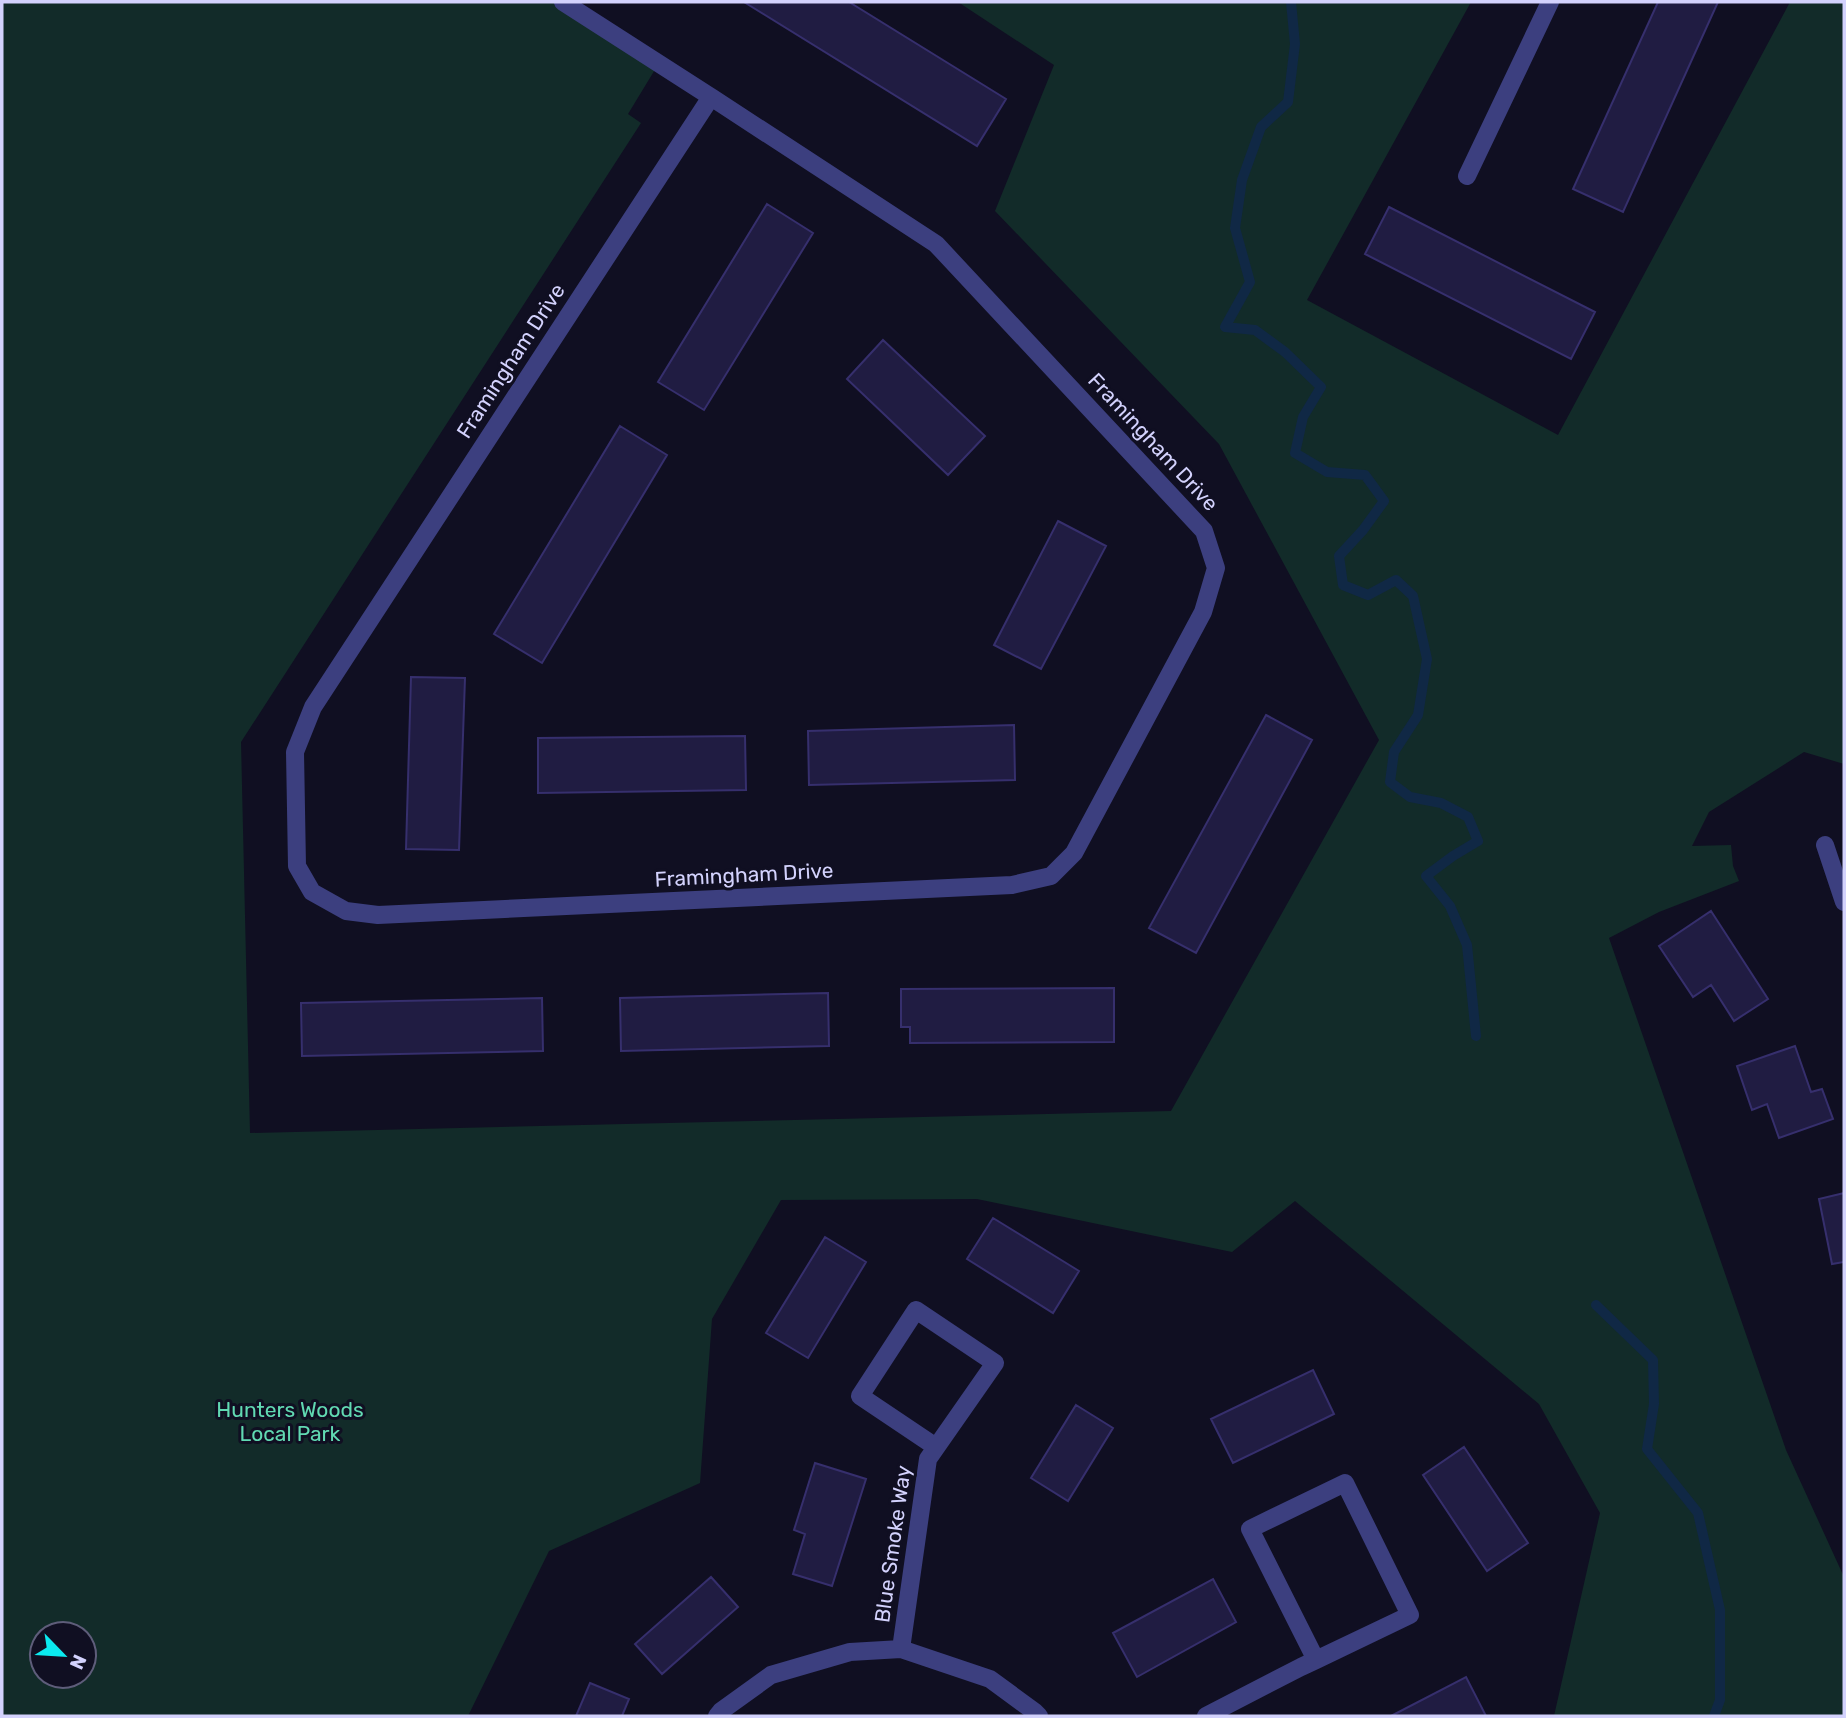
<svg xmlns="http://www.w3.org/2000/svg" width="1846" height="1718" viewBox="0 0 1846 1718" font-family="Rubik,sans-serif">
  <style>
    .green { fill: #122b29; fill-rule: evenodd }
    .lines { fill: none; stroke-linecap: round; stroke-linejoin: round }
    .stream { stroke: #102845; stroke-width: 10 }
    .building { fill: #201c42; stroke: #362f6d; stroke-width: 2 }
    .street { stroke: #3c3f7f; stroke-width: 18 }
    .labels { text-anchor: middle; stroke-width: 6; stroke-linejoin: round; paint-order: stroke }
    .street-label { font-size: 21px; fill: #d3d2fd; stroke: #100f22 }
    .park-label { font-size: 21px; fill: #61d9b2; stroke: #100f22 }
  </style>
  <rect width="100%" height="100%" fill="#100f22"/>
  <path class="green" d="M2,2h561l96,61 -31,51 13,9 -400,619 9,391 921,-22 208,-371 -160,-296 -224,-233 59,-146 -96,-63h513l-164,298 251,135 232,-433h54v762l-40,-12 -95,60 -17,34 39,-1 2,21 6,15 -80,31 -50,26 177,512 58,127v139h-290l46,-203 -61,-109 -244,-203 -63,51 -255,-53 -196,1 -69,119 -12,164 -151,68 -81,165h-466zM42,1634h42v42h-42z"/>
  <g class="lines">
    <path class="stream" d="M1291,2l4,42 -7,58 -27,25 -19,53 -7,48 15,54 -25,45 30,3 30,22 36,35 -18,30 -8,36 32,19 38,3 19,26 -21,29 -24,26 4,29 25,10 28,-15 17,16 14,63 -9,56 -24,37 -4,30 20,15 31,6 27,14 10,24 -25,15 -27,20 24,30 17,39 9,91
      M1596,1305l57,55 1,44 -7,45 51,64 22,97v90l-6,16"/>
  </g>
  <path class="building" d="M744,2h105l157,97 -29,47z
    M1658,2h60l-95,210 -50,-23z
    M767,204l46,29 -109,177 -46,-28z
    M1389,207l206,105 -24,47 -206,-105z
    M883,340l102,96 -37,39 -101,-96z
    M620,426l47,29 -125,208 -48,-29z
    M1058,521l48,25 -65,123 -47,-24z
    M411,677l54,1 -6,172 -53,-1z
    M1266,715l46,25 -116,213 -47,-25z
    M1014,725l1,55 -206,5 -1,-54z
    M745,736l1,54 -208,3v-55z
    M1711,911l57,88 -34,22 -23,-36 -18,12 -34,-51z
    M1114,988v54l-204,1v-16h-9v-38z
    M828,993l1,53 -208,5 -1,-53z
    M542,998l1,53 -241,5 -1,-53z
    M1795,1046l16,46 11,-3 11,30 -54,19 -12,-34 -15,6 -15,-44z
    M1844,1193v69l-12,2 -13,-65z
    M993,1218l86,53 -26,42 -86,-54z
    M825,1237l41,25 -58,96 -42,-25z
    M1313,1370l21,44 -101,49 -22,-44z
    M1076,1405l37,23 -45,73 -37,-23z
    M1464,1447l64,96 -41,28 -64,-96z
    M815,1463l51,16 -34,107 -39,-12 12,-40 -11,-4z
    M711,1577l27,30 -76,67 -27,-30z
    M1213,1579l23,43 -99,55 -24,-44z
    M1466,1677l20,39h-95z
    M590,1683l39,16 -7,17h-46z"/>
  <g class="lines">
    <path class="street" d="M563,2l148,95
      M711,97l225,147 268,287 12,37 -13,44 -129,241 -23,23 -39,9 -634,30 -32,-4 -34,-19 -15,-26 -2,-114 18,-45z
      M1467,176l83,-174
      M1825,845l19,57
      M901,1649l27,-190 67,-96 -79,-53 -56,86 76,51
      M717,1716l4,-5 50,-36 79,-23 51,-3 89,30 45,33 4,4
      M1206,1716l95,-49 15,-7 94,-45 -65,-132 -95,46 66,131"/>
  </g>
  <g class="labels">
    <g class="street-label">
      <text transform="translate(511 361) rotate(-57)" y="7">Framingham Drive</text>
      <text transform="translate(1153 442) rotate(47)" y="7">Framingham Drive</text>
      <text transform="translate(744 875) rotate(-3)" y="7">Framingham Drive</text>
      <text transform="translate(893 1544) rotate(-82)" y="7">Blue Smoke Way</text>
    </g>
    <g class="park-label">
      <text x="290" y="1417">Hunters Woods<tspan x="290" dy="24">Local Park</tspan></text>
    </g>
  </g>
  <rect width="1846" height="1718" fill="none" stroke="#d3d2fd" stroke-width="7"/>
  <g transform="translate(63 1655) rotate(115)"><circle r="33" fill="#100f22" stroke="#5e5d7a" stroke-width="2"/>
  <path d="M0-5L12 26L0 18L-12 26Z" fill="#0beaef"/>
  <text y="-10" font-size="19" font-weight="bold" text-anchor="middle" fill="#d3d2fd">N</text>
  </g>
</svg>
